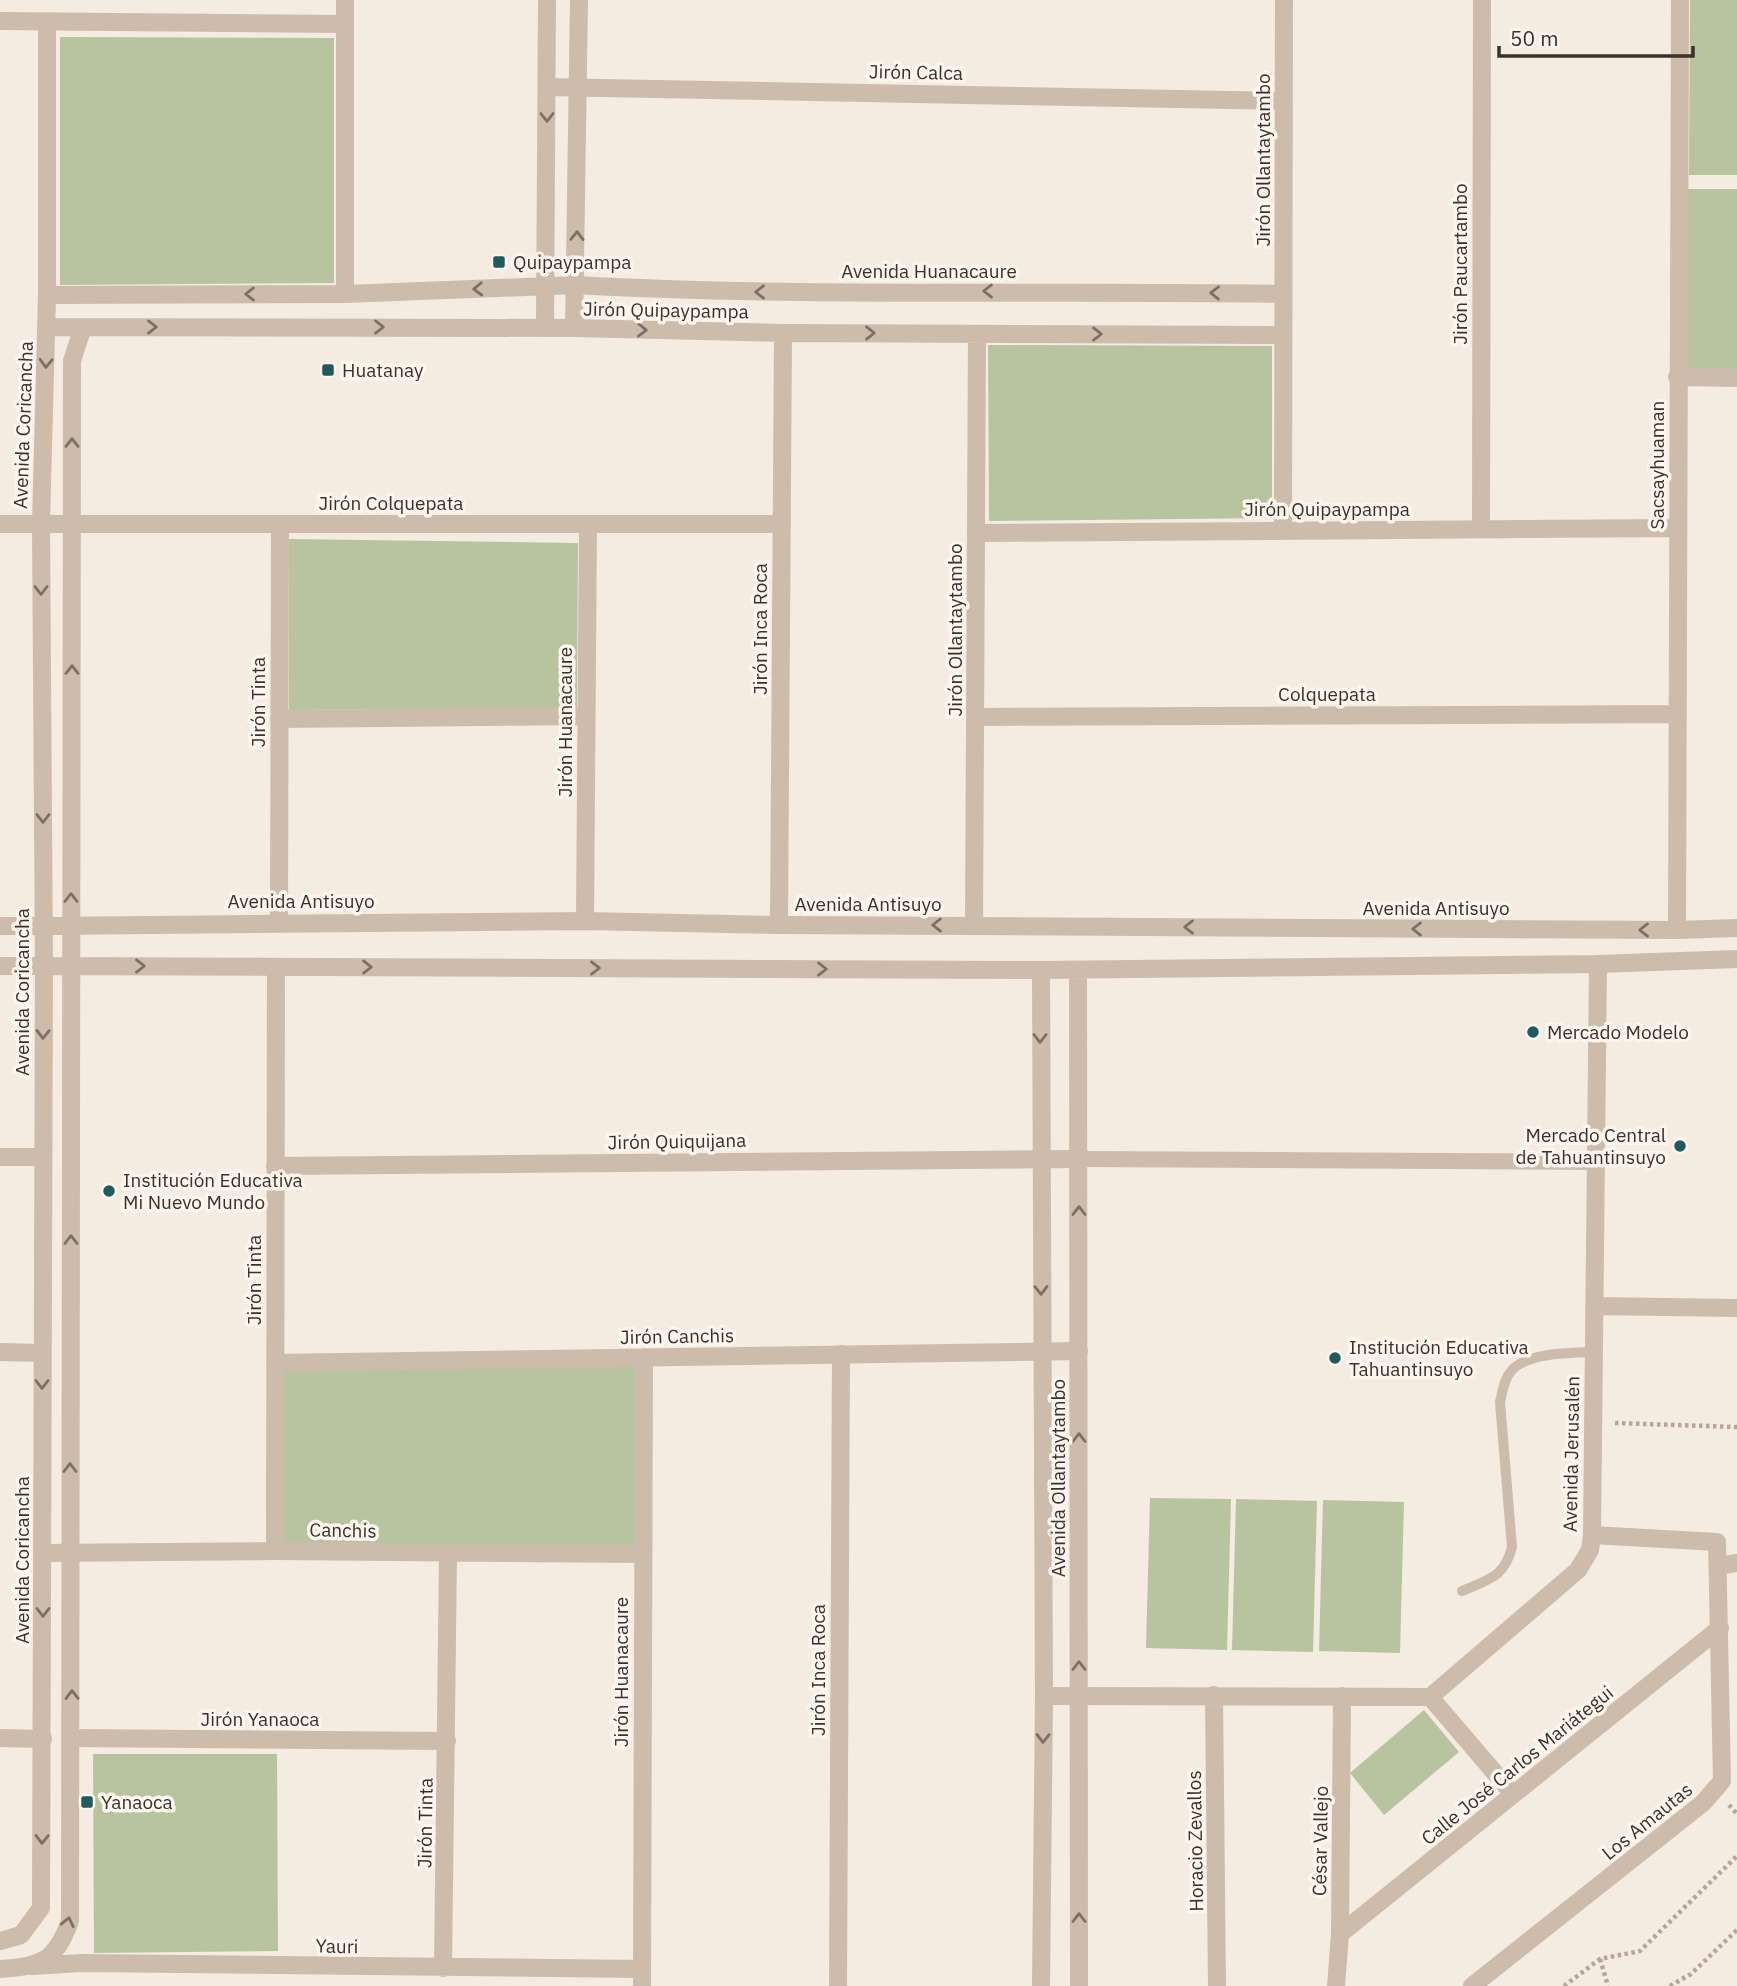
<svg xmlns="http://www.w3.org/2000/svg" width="1737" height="1986" viewBox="0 0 1737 1986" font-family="'IBM Plex Sans',sans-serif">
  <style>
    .green { fill: #b8c4a0 }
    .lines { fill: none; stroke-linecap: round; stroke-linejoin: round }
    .path { stroke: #b9a596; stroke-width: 4.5; stroke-dasharray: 3.5 3.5; stroke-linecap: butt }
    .service { stroke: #cdbbac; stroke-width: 10 }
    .pedestrian { stroke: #cdbbac; stroke-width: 16 }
    .minor { stroke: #cdbbac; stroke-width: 18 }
    .tertiary { stroke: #cdbbac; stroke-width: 18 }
    .oneway { stroke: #7d6f65 }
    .poi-dot { fill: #1f5a5e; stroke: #fbf5ee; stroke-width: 2.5 }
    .labels { text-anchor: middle; stroke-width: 7; stroke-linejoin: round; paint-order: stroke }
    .street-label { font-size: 19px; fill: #3b302b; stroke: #fbf5ee }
    .poi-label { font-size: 19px; fill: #3b302b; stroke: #fbf5ee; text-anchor: start }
  </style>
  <rect width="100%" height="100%" fill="#f4ebe1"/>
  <path class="green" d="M1690,0h47v175h-48z
    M60,37l274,1v245l-274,2z
    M1687,189h50v181h-50z
    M988,345l284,1v172l-283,3z
    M289,539l289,4 -1,165 -288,2z
    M637,1363l-1,185 -355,-4v-175z
    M1150,1498l81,1 -4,151 -81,-2z
    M1236,1499l81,2 -4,151 -81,-2z
    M1323,1500l81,2 -4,151 -81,-2z
    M1424,1710l35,42 -75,63 -34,-42z
    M93,1754h184l1,197 -184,2z"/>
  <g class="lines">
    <path class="path" d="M1615,1423l122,4
      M1729,1805l8,9
      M1600,1959l8,27
      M1564,1986l36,-27 40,-8 97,-95
      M1670,1986l21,-12 46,-44"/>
    <path class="service" d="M1462,1591c27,-12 42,-13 50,-44l-12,-145c3,-12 4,-23 12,-32 17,-18 59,-17 82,-18"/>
    <path class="pedestrian" d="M1079,1159l516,3"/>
    <path class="minor" d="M0,21l345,3
      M47,22v273
      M547,87l737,14
      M576,285c235,13 472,5 707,9
      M345,294v-294
      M574,328l209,5 500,2
      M1677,377l60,1
      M0,524h782
      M1481,529l1,-529
      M1283,530l1,-530
      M976,533l702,-5
      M976,717l701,-3
      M279,719l307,-3
      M585,921l3,-397
      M279,922l1,-398
      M779,925l4,-592
      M974,925l3,-591
      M0,926h44
      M1677,930l3,-930
      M0,966h44
      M0,1157h41
      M275,1166l804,-7
      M1594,1306l143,2
      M0,1352l42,1
      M275,1363l804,-12
      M275,1551l1,-584
      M42,1553l233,-2 368,3
      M1718,1566l19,-3
      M1214,1695l3,291
      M1044,1696l386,1 148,-127 12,-20 2,-15 6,-571
      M1430,1697l83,97
      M0,1738l43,1
      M72,1738l375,3
      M1340,1934l380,-306
      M32,1966l49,-3 561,6
      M443,1968l5,-416
      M642,1986l2,-629
      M838,1986l3,-632
      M1336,1986l4,-52 2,-238
      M1472,1986l231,-183 19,-22 -5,-239 -125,-7"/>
    <path class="tertiary" d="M47,327l527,1 5,-328
      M545,328l2,-328
      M44,926l541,-5 194,4 898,5 60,-2
      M44,966l997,4 557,-6 139,-5
      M1041,970l3,726 -3,290
      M1078,970l1,1016
      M0,1941l21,-6 20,-27 3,-942 -3,-442 6,-229 298,-1 231,-9
      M0,1969c41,-3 55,-7 70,-48l2,-1560 11,-34"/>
  </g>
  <defs><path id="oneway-chevron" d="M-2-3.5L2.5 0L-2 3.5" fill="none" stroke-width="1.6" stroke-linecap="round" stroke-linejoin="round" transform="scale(1.75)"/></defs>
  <g class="oneway">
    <use href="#oneway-chevron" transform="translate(547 117) rotate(90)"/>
    <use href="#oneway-chevron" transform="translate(577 236) rotate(-89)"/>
    <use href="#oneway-chevron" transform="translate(478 289) rotate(178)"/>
    <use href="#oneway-chevron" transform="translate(988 291) rotate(180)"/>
    <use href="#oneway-chevron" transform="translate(760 292) rotate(-180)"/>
    <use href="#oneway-chevron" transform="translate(1215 293) rotate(-179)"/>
    <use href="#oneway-chevron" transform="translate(250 294) rotate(180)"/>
    <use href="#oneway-chevron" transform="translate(152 327)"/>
    <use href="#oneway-chevron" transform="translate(379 327)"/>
    <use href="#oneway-chevron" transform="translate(642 330) rotate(1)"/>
    <use href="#oneway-chevron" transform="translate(870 333)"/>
    <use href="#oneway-chevron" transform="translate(1097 334)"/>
    <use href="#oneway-chevron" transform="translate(46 363) rotate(92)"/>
    <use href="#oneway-chevron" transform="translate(72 443) rotate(-90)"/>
    <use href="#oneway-chevron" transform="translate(41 590) rotate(90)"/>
    <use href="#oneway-chevron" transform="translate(72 670) rotate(-90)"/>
    <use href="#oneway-chevron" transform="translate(43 818) rotate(90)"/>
    <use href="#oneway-chevron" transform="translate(71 898) rotate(-90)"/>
    <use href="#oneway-chevron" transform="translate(937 925) rotate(180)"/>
    <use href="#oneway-chevron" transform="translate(1189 927) rotate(-180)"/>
    <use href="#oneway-chevron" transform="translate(1417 929) rotate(-180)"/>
    <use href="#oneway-chevron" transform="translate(1644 930) rotate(-180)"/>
    <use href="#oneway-chevron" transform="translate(140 966)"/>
    <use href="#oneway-chevron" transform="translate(367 967)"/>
    <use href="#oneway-chevron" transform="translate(595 968)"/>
    <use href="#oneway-chevron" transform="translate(822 969)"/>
    <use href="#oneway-chevron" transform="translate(43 1034) rotate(91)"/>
    <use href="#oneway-chevron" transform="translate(1040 1038) rotate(90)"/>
    <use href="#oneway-chevron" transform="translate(1079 1211) rotate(-90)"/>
    <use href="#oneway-chevron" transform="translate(71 1240) rotate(-90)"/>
    <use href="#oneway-chevron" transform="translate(1041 1290) rotate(89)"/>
    <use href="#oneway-chevron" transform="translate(42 1384) rotate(90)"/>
    <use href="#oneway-chevron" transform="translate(1079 1438) rotate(-90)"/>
    <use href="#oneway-chevron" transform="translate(70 1468) rotate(-90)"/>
    <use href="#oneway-chevron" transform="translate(43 1612) rotate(90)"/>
    <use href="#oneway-chevron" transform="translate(1079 1666) rotate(-90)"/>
    <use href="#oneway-chevron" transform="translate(72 1695) rotate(-91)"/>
    <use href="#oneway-chevron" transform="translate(1043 1738) rotate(91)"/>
    <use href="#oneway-chevron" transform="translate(42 1839) rotate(91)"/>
    <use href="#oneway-chevron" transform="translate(1079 1918) rotate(-90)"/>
    <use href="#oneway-chevron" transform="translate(68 1922) rotate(-78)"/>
  </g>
  <g class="poi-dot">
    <rect x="492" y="255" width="14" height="14" rx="3.5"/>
    <rect x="321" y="363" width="14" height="14" rx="3.5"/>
    <circle cx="1533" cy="1032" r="7"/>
    <circle cx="1680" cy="1146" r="7"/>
    <circle cx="109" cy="1191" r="7"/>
    <circle cx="1335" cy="1358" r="7"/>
    <rect x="80" y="1795" width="14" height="14" rx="3.5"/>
  </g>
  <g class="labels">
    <g class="street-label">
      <text transform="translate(916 72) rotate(1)" y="7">Jirón Calca</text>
      <text transform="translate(1263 160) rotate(-90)" y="7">Jirón Ollantaytambo</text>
      <text transform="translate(1460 264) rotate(-90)" y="7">Jirón Paucartambo</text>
      <text x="929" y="278">Avenida Huanacaure</text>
      <text transform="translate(666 310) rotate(1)" y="7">Jirón Quipaypampa</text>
      <text transform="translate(23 425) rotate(-88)" y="7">Avenida Coricancha</text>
      <text transform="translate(1657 465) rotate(-90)" y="7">Sacsayhuaman</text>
      <text x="391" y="510">Jirón Colquepata</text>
      <text x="1327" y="516">Jirón Quipaypampa</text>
      <text transform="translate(760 629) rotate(-90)" y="7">Jirón Inca Roca</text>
      <text transform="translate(955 630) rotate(-90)" y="7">Jirón Ollantaytambo</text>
      <text x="1327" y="701">Colquepata</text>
      <text transform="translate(258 702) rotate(-90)" y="7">Jirón Tinta</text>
      <text transform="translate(565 722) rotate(-90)" y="7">Jirón Huanacaure</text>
      <text x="301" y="908">Avenida Antisuyo</text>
      <text x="868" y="911">Avenida Antisuyo</text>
      <text x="1436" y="915">Avenida Antisuyo</text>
      <text transform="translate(22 992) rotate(-90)" y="7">Avenida Coricancha</text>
      <text transform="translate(677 1141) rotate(-1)" y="7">Jirón Quiquijana</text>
      <text transform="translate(254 1280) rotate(-90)" y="7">Jirón Tinta</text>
      <text transform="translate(677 1336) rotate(-1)" y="7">Jirón Canchis</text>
      <text transform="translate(1571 1454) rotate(-89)" y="7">Avenida Jerusalén</text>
      <text transform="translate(1058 1478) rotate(-90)" y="7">Avenida Ollantaytambo</text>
      <text transform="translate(343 1530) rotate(1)" y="7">Canchis</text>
      <text transform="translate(22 1560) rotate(-90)" y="7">Avenida Coricancha</text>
      <text transform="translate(818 1670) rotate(-90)" y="7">Jirón Inca Roca</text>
      <text transform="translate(621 1672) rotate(-90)" y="7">Jirón Huanacaure</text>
      <text x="260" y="1726">Jirón Yanaoca</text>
      <text transform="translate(1517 1765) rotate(-39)" y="7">Calle José Carlos Mariátegui</text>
      <text transform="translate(1647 1821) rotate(-39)" y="7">Los Amautas</text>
      <text transform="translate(425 1823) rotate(-89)" y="7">Jirón Tinta</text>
      <text transform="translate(1195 1841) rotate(-91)" y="7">Horacio Zevallos</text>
      <text transform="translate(1320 1841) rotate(-89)" y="7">César Vallejo</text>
      <text transform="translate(337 1946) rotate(1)" y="7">Yauri</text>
    </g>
    <g class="poi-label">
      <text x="513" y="269">Quipaypampa</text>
      <text x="342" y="377">Huatanay</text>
      <text x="1547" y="1039">Mercado Modelo</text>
      <text x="1666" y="1142" text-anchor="end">Mercado Central<tspan x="1666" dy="22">de Tahuantinsuyo</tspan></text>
      <text x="123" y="1187">Institución Educativa<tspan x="123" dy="22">Mi Nuevo Mundo</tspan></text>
      <text x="1349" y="1354">Institución Educativa<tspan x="1349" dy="22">Tahuantinsuyo</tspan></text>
      <text x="101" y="1809">Yanaoca</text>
    </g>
  </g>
  <path d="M1499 46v10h194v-10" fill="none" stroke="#3b302b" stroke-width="3.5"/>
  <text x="1510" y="46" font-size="21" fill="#3b302b" stroke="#fbf5ee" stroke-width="5" paint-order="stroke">50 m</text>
</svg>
